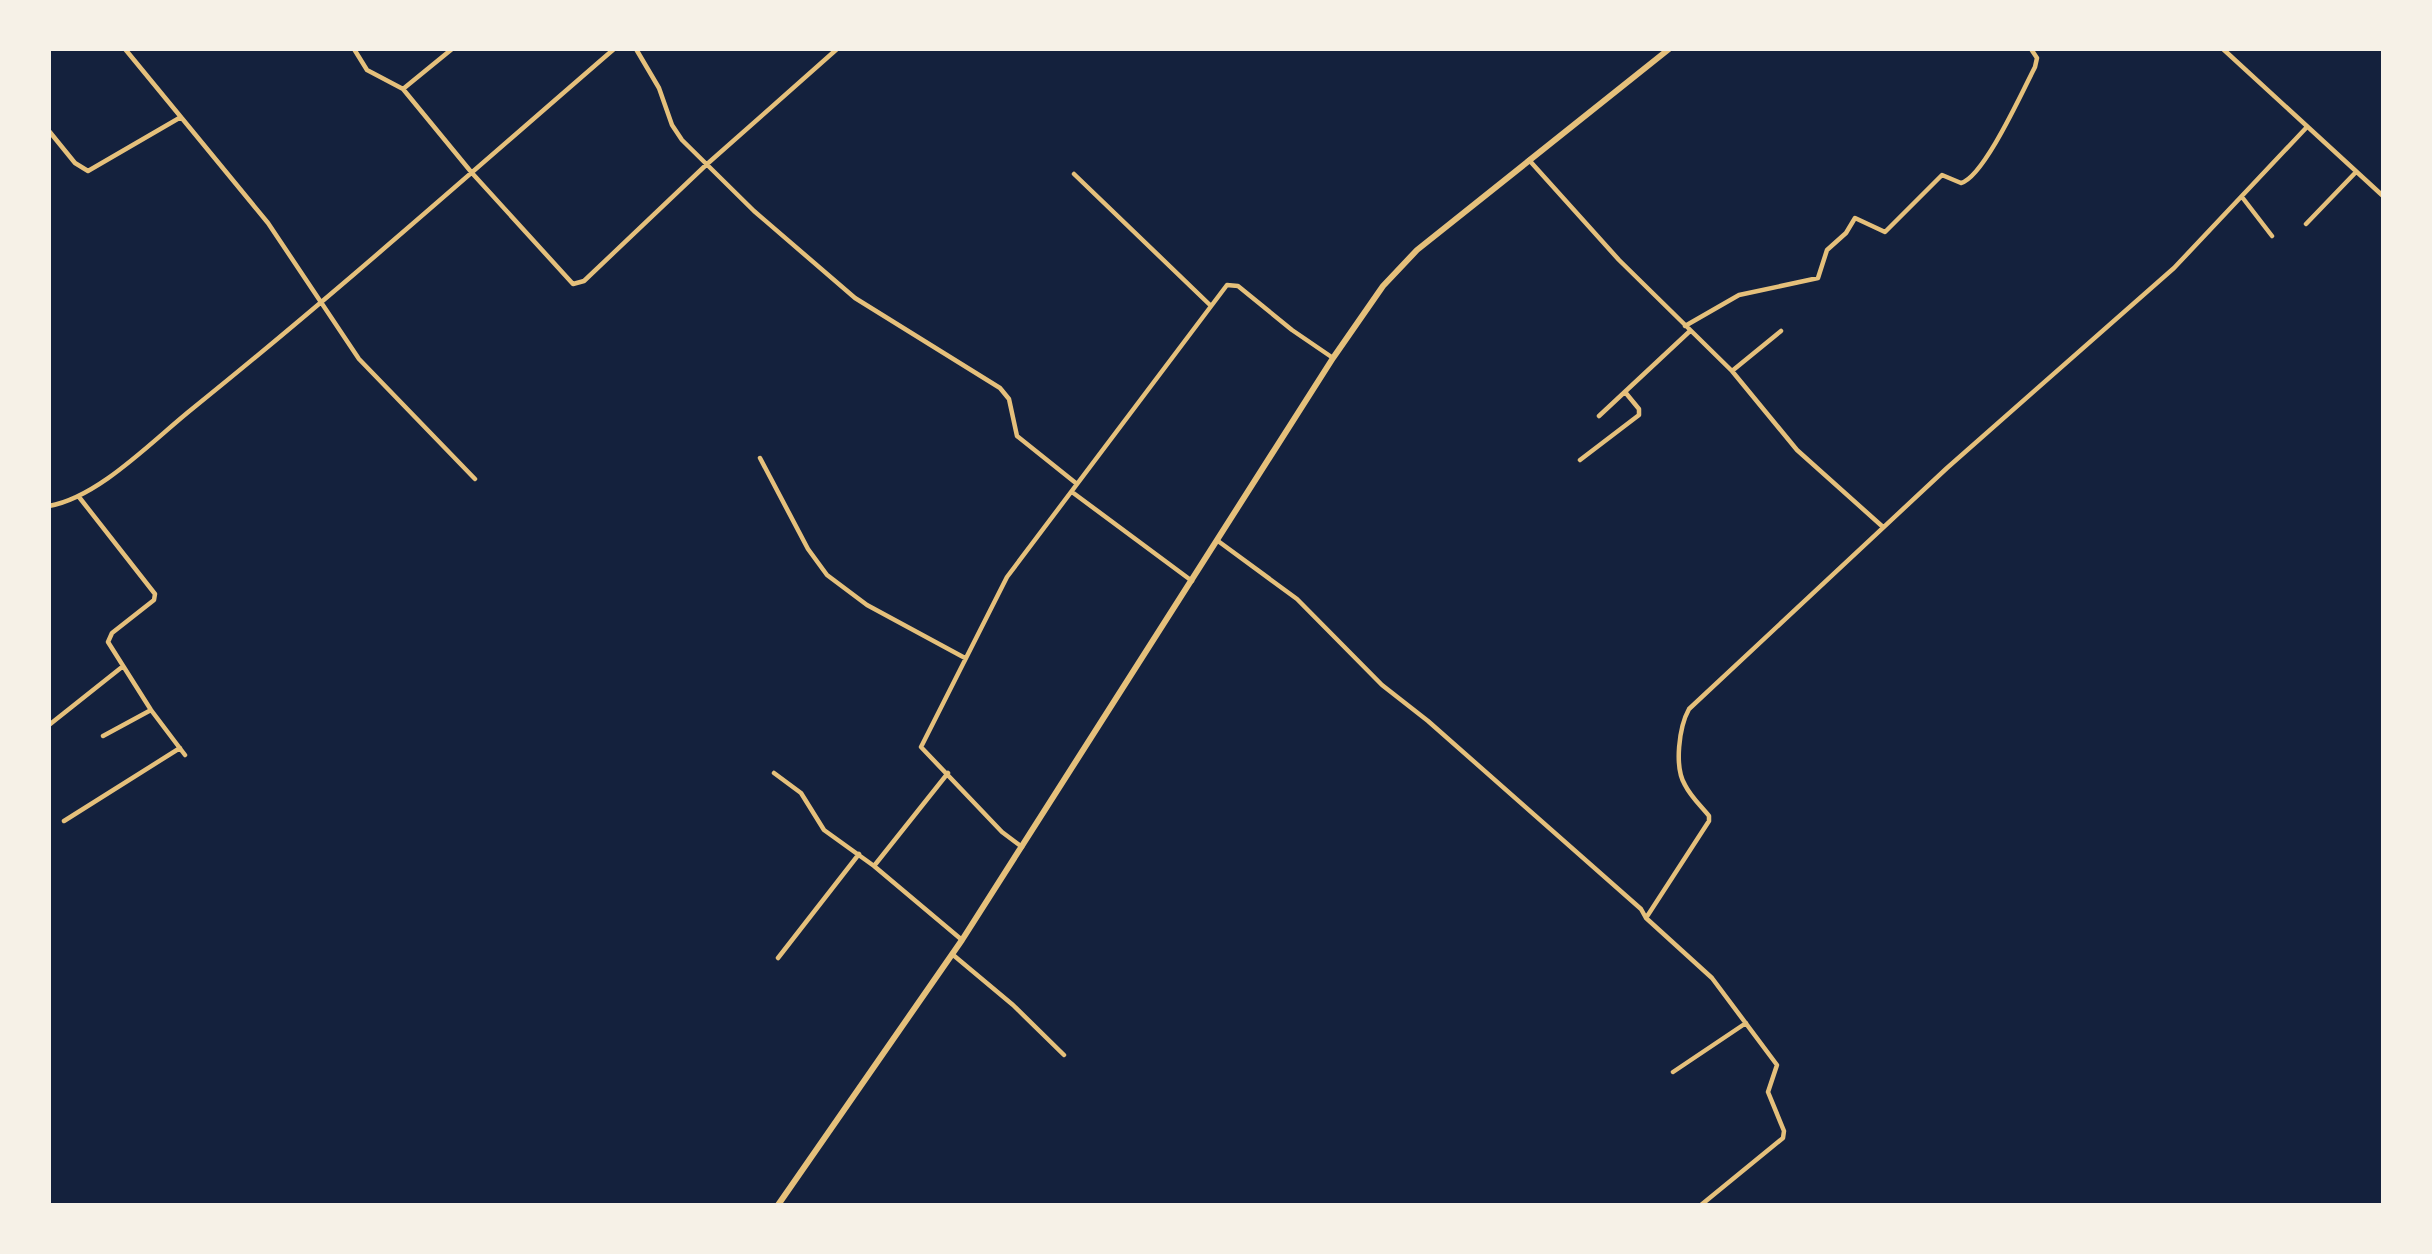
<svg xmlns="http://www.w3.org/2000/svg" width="2432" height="1254" viewBox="0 0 2432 1254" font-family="'Exo 2',sans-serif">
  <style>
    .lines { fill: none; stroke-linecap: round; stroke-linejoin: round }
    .minor { stroke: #e5c07b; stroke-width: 4.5 }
    .secondary { stroke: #e5c07b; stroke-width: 6 }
  </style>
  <rect width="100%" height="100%" fill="#14213d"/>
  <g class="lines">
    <path class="minor" d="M125,49l143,174 91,136 116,120
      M354,49l13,21 36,19 69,84 101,111 11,-3 122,-116 131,-116
      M636,49l23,39 13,37 10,15 72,71 101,87 145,90 9,11 8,37 60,48
      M2223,49l160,147
      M403,89l49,-40
      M49,131l26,32 13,8 93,-54
      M1529,160l90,100 113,111 65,79 86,77
      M1074,174l136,131
      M2242,197l30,39
      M2306,224l50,-52
      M1685,326l54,-31 79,-17 9,-28 19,-17 9,-15 30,14 57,-57 19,8c23,-6 62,-93 74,-116l2,-9 -6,-9
      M1732,371l49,-40
      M1599,416l91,-85
      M760,458l48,91 19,26 40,30 98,53
      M1580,460l59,-45v-6l-14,-17
      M1072,492l120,89
      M79,497l76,97 -1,6 -42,33 -4,9 43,68 34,45
      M49,506c50,-9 103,-65 143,-97 144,-116 282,-239 422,-360
      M1218,541l79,58 85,86 46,36 213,188 5,9 63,-97v-5c-8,-10 -18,-19 -24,-31 -11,-18 -6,-58 4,-76l258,-241 227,-200 132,-140
      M49,725l73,-58
      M103,736l48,-26
      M774,773l27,20 23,37 50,36 88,74
      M64,821l116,-73
      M1022,847l-20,-15 -81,-85 86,-170 220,-292 11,1 54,44 41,28
      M874,866l74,-93
      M1646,918l66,60 65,87 -9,27 16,39 -1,7 -82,67
      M952,954l61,51 51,50
      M778,958l81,-104
      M1673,1072l73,-49"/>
    <path class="secondary" d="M778,1205l184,-265 371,-582 50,-72 34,-36 252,-201"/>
  </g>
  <rect width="2432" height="1254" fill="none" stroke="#f6f1e7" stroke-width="102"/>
</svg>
